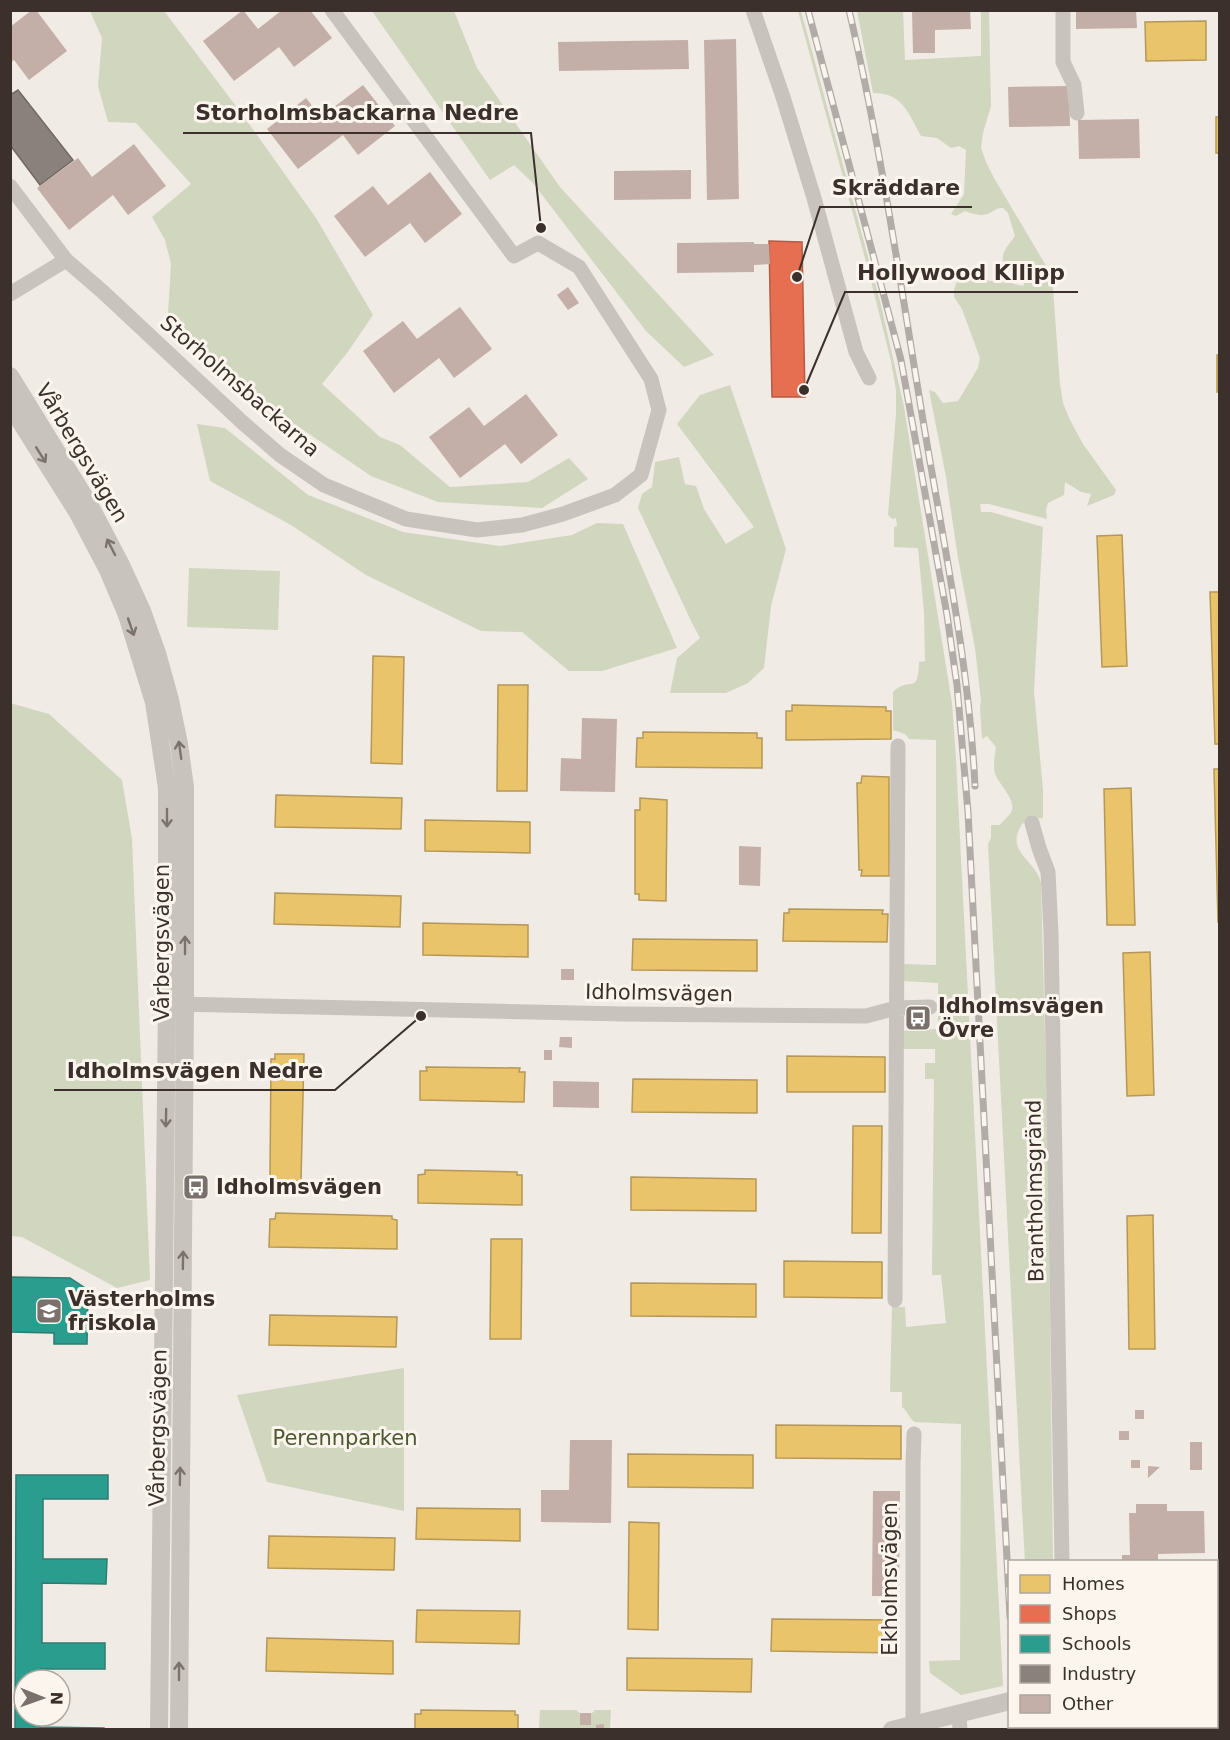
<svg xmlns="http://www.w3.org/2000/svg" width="1230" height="1740" viewBox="0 0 1230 1740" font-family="'DejaVu Sans',sans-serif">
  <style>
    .green { fill: #d1d6bf }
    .homes { fill: #e9c46a; stroke: #b59857; stroke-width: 1.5 }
    .shops { fill: #e76f51; stroke: #b35c46; stroke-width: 1.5 }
    .schools { fill: #2a9d8f; stroke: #2f7c71; stroke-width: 1.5 }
    .industry { fill: #8a817c; stroke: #726964; stroke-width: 1.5 }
    .building { fill: #c3afa7 }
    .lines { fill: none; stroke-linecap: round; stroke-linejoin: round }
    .pedestrian { stroke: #c9c3be; stroke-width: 10 }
    .minor { stroke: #c9c3be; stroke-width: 15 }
    .tertiary { stroke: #c9c3be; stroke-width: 18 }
    .rail-casing { stroke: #b1aca8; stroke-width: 7 }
    .rail { stroke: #fbf5ee; stroke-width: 4.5; stroke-dasharray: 14; stroke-linecap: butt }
    .oneway { stroke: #7b726d }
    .labels { text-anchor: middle; stroke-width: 6; stroke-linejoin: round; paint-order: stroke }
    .street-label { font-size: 21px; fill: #3b302b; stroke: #fbf5ee }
    .poi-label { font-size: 21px; font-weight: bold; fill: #3b302b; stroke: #fbf5ee; text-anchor: start }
    .park-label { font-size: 21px; fill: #4a5a2e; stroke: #fbf5ee }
    .leader { fill: none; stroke: #3b302b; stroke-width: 2 }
    .callout-dot { fill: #3b302b; stroke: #fbf5ee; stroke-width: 2 }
    .callout-label { font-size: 22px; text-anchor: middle; font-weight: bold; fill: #3b302b; stroke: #fbf5ee; stroke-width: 6; stroke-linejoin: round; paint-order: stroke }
  </style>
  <rect width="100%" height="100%" fill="#f0ebe5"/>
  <path class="green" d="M90,11h74l78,103 74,104 57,97 -26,38 -25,31 58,53 20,8 50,42 78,-5 41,-24 19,21 -46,29 -104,-6 -67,-26 -81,-55 -51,-38 -71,-69 3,-50 -6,-24 -13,-23 39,-33 -55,-61 -28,-1 -10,-36 4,-48z
    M372,11h82l23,57 83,119 154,168 -30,12 -38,-36 -113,-148 -19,-18 -24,15z
    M798,11h3l79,290 24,106 48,296 4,56 47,927 -42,9 -31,-22 -1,-12 31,-1 1,-236 -46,-2c-6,-3 -7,-11 -13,-15v-15h-12l2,-85h13l1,20 40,-4 -5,-48h-9l2,-196h-9v-16h10v-14h-34l1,-18 36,-2v-46l-36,-2v-17l34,1v-225l-27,-1 -4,-5 -12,-4v-38c17,-17 25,5 26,-30l6,-1 -1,-49 -6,-64 -24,-1v-20l3,-1 -1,-8 -4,1 -4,-4 8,-101v-24l-5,-29 -22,-88z
    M857,11h46l2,49 76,-4v-45h8l2,95 -8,27 -2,15 5,14 8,16 51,86 6,14 2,11 7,95 3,19 7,17 13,24 33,46 -2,5 -27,11 4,-12 -10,-2 -16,-10 -1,13 -16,8 -2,7 1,9 -58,-15h-9l1,8h10l52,15 -9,164 9,99v28l-10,1 -11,5c-18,29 14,35 19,59l7,268 5,410h-28l-3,-51 -34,-666 3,-6v-13h9c3,-5 11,-10 12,-15 3,-11 -12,-25 -16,-34 -4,-9 -1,-20 0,-29l-9,-11 -5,3 -2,-31 1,-8 -6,-52 -17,-90 -12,-81 -17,-87 6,2 8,11 15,-2 20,-33 2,-10 -18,-49 -8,-12v-7l5,-14 13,-6c15,6 12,16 30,8l12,6 9,2 3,-6 -4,-15 -18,-1c-5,-11 6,-20 11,-28l-7,-23 -5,-5c-7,0 -8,2 -13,5 -9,4 -17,1 -25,-2l-9,5 -5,-2 13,-20 2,-44 -7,-4 -8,2 -14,-10 -16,-2c-12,-22 -19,-44 -48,-43z
    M730,385l56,164 -15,57 -7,62 -16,15 -22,10h-56l7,-35 23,-20 -8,-15 -54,-115 4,-14 10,-7 3,-25 24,-5 6,27 11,2 8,23 22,35 28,-17 -77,-103 23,-29z
    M197,424l28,4 83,67 95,37 97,14 72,-11 25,-12 26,1 54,124 -75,23h-33l-47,-39 -41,-1 -115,-56 -75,-50 -81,-44z
    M189,568l91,3 -2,59 -91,-3z
    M10,703l39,11 73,66 10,59 18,441 -33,8 -95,-51 -11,-1z
    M404,1368v143l-137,-29 -30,-87z
    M540,1710h36l4,3 1,12h10v-12l3,-1v-2h17l-1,19 -71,1z"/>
  <path class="homes" d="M1206,21v39l-60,1 -1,-39z
    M1216,117h4v36h-4z
    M1217,355h3v37h-3z
    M1122,535l5,131 -25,1 -5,-131z
    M1210,592h10v152h-5z
    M373,656l31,1 -2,107 -31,-1z
    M498,685h30l-1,106h-30z
    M792,705l94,2v4h5v28l-105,1v-29h6z
    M643,732l114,1v5h5v30l-126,-1 1,-29h6z
    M1214,769h6v153h-2z
    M862,776l27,1v99h-28l1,-6h-3l-2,-87h4z
    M1131,788l4,137h-28l-3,-136z
    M276,795l126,3 -1,31 -126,-2z
    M640,798l27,2 -1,101 -27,-1v-6h-4v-84h5z
    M425,820l105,2v31l-105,-2z
    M275,893l126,3 -1,31 -126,-3z
    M789,909l94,1 -1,4h6l-1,28 -104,-1 1,-28h5z
    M423,923l105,2v32l-105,-2z
    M633,939l124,1v31l-125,-1z
    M1150,952l4,143 -27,1 -4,-143z
    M275,1054h29l-3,127h-28v-5h-3l1,-117h4z
    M787,1056l98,1v35h-98z
    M426,1067l94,1 -1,4h6l-1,30 -104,-2v-29h7z
    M633,1079l124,1v33l-125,-1z
    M853,1126h29l-1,107h-29z
    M425,1170l92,2v3h5v30l-104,-2v-28l7,-1z
    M631,1177l125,2v32l-125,-1z
    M276,1213l116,3v3l5,1v29l-128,-2 1,-28h5z
    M1153,1215l2,134h-26l-2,-133z
    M491,1239h31l-1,100h-31z
    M784,1261l98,1v36l-98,-1z
    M631,1283l125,1v33l-125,-1z
    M270,1315l127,2 -1,30 -127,-2z
    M776,1425l125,1v33l-125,-1z
    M628,1454l125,1v33l-125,-1z
    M417,1508l103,1v32l-104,-2z
    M629,1522l30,1 -1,107 -30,-1z
    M269,1536l126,2 -1,32 -126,-2z
    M417,1610l103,1 -1,33 -103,-2z
    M772,1619l124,1v33l-125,-2z
    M267,1638l126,3v33l-127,-3z
    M627,1658l125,1 -1,33 -124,-2z
    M421,1710l94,1v4h3v15h-103v-16h6z"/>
  <path class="shops" d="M769,241l33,1 3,155h-33z"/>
  <path class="schools" d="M10,1277l60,1 18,12 -1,54h-33v-11l-44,-1z
    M16,1475h92v24h-65v60h64l-1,25 -64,-1v60h63v26h-64v7h5v4h-22v36h22h-6v11l64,1v2h-89z"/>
  <path class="industry" d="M18,90l55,70 -33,25 -30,-40v-50z"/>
  <path class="building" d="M32,10h4l31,41 -38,29 -15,-20 -4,3v-36z
    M243,10l15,19 24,-19h28l22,28 -38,29 -15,-20 -45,34 -31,-40z
    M912,10h58l1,19 -36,1v23h-22z
    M1076,10h60l1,18 -61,1z
    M736,39l3,160 -32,1 -3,-160z
    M688,40l1,29 -130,2 -1,-29z
    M363,85l32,41 -37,29 -15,-20 -45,34 -31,-40 39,-31 15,19z
    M1069,86l1,40 -61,1 -1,-40z
    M1139,119l1,39 -61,1 -1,-39z
    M134,144l32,42 -38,29 -15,-20 -44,35 -32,-42 41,-30 14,19z
    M691,170v29l-77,1v-29z
    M430,172l32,42 -37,29 -15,-20 -45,34 -31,-41 39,-30 15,19z
    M754,242v2h15l1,20 -16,1v7l-77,1v-30z
    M568,287l11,16 -11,7 -11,-15z
    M460,307l32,42 -38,29 -15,-20 -45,35 -31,-42 40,-30 14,18z
    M526,394l32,41 -37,29 -16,-20 -45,34 -31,-41 40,-30 15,19z
    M582,718l35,1 -2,73 -55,-1 1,-33 20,1z
    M739,846l22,1 -1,39 -21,-1z
    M561,969h13v11h-13z
    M560,1037h12v11l-13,-1z
    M544,1050h8v10h-8z
    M553,1081l46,1v26l-46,-1z
    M1135,1410h9v9h-9z
    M1119,1431h10v9h-10z
    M570,1440h42l-1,83 -70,-1v-32h28z
    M1190,1442h12v28h-12z
    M1131,1460h9v8h-9z
    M1148,1466l12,1 -12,11z
    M873,1491h27l-1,105h-27z
    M1136,1504h31v7h37l1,42 -47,1v8h-36v-7h8l-1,-42h7z
    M580,1713h11v12h-11z
    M604,1724v6h-8v-5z
    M1115,1726h29v4h-29z"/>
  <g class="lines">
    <path class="pedestrian" d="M1097,1730v-4"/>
    <path class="minor" d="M753,10l30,87 31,101 42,154 13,26
      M1063,10v52l11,23 3,28
      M10,186l56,74 37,32 139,130 38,33 44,30 82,34 71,11 45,-5 41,-11 52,-19 26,-20 18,-65 -8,-31 -72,-112 -41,-24 -24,13 -182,-246
      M10,294l56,-34
      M1032,823l7,25 9,24 3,61 11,629
      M176,1004l447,10 243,2 30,-8 34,-1
      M895,1300l3,-554
      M959,1715l1,15
      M913,1725v-260l1,-31
      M1190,1730v-4"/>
    <path class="tertiary" d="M10,376l80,130 31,59 21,46 15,42 13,47 9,44 6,43v217l-6,726
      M10,405l68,108 30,57 19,45 27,87 13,86v215l-8,727
      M1216,1612l4,-2
      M892,1730l118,-29"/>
    <defs>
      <path id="rail" d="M808,10l93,350 46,255 10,70 11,127 42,805
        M849,10c32,137 52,278 75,416 20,120 45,238 51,360"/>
    </defs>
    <use href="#rail" class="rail-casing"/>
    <use href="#rail" class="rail"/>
  </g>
  <defs><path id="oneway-shaft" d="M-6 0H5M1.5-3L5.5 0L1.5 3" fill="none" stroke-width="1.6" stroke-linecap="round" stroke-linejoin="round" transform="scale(1.5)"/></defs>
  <g class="oneway">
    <use href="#oneway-shaft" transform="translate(41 455) rotate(58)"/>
    <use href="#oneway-shaft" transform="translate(111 547) rotate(-117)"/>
    <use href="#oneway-shaft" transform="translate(131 627) rotate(71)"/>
    <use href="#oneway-shaft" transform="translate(180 750) rotate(-98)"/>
    <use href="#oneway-shaft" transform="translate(167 818) rotate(90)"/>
    <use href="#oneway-shaft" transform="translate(185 945) rotate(-90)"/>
    <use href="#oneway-shaft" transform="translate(166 1118) rotate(91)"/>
    <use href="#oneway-shaft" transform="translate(183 1260) rotate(-89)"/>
    <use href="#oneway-shaft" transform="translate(180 1476) rotate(-89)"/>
    <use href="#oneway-shaft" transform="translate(179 1671) rotate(-90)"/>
  </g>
  <defs>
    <symbol id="bus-square" viewBox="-11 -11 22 22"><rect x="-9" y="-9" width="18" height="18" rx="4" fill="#7a716c" stroke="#fbf5ee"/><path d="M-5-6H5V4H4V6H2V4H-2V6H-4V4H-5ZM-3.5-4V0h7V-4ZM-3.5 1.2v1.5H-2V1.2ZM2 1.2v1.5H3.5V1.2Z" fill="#fff"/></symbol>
    <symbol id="school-square" viewBox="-11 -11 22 22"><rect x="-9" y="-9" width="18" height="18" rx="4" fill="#7a716c" stroke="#fbf5ee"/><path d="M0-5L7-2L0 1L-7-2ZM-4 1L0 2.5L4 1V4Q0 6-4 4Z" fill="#fff"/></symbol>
  </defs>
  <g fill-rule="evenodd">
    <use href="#bus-square" x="903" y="1003" width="30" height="30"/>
    <use href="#bus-square" x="181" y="1172" width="30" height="30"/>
    <use href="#school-square" x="34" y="1296" width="30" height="30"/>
  </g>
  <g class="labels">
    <g class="street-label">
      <text transform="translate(240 386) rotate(41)" y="7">Storholmsbackarna</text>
      <text transform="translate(82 453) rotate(59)" y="7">Vårbergsvägen</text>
      <text transform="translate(162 943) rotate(-90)" y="7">Vårbergsvägen</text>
      <text transform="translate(659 993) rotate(1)" y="7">Idholmsvägen</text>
      <text transform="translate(1035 1191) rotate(-91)" y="7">Brantholmsgränd</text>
      <text transform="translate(158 1428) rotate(-89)" y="7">Vårbergsvägen</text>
      <text transform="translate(890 1579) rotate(-90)" y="7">Ekholmsvägen</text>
    </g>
    <g class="poi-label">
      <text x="938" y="1013">Idholmsvägen<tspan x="938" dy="24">Övre</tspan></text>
      <text x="216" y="1194">Idholmsvägen</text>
      <text x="68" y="1306">Västerholms<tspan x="68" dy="24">friskola</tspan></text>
    </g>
    <g class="park-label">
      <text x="345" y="1445">Perennparken</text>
    </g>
  </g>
  <path class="leader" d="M541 228L531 133H183M797 277L820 207H972M804 390L845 292H1078M421 1016L335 1090H54"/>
  <g class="callout-dot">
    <circle cx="541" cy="228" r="6"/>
    <circle cx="797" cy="277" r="6"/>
    <circle cx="804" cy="390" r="6"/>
    <circle cx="421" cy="1016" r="6"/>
  </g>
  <g class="callout-label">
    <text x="357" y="120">Storholmsbackarna Nedre</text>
    <text x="896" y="195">Skräddare</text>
    <text x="961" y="280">Hollywood Kllipp</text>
    <text x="195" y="1078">Idholmsvägen Nedre</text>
  </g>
  <rect width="1230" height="1740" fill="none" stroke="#3b302b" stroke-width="24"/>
  <rect x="1008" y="1560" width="210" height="168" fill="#fbf5ee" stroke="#aea6a0" stroke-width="1.5"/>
  <rect x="1020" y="1575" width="30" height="18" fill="#e9c46a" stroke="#aea6a0" stroke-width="1.5"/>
  <text x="1062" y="1590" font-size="18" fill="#3b302b">Homes</text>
  <rect x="1020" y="1605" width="30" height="18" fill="#e76f51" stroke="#aea6a0" stroke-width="1.5"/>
  <text x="1062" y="1620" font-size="18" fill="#3b302b">Shops</text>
  <rect x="1020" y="1635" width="30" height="18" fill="#2a9d8f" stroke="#aea6a0" stroke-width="1.5"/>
  <text x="1062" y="1650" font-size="18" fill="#3b302b">Schools</text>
  <rect x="1020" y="1665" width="30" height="18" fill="#8a817c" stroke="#aea6a0" stroke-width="1.5"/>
  <text x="1062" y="1680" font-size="18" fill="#3b302b">Industry</text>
  <rect x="1020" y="1695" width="30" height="18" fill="#c3afa7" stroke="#aea6a0" stroke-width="1.5"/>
  <text x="1062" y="1710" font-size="18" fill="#3b302b">Other</text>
  <g transform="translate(42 1698) rotate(91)"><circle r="28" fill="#fbf5ee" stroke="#aea6a0" stroke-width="1.5"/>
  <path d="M0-4.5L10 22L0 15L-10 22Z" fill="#7a716c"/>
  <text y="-9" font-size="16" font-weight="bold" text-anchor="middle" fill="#3b302b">N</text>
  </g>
</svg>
